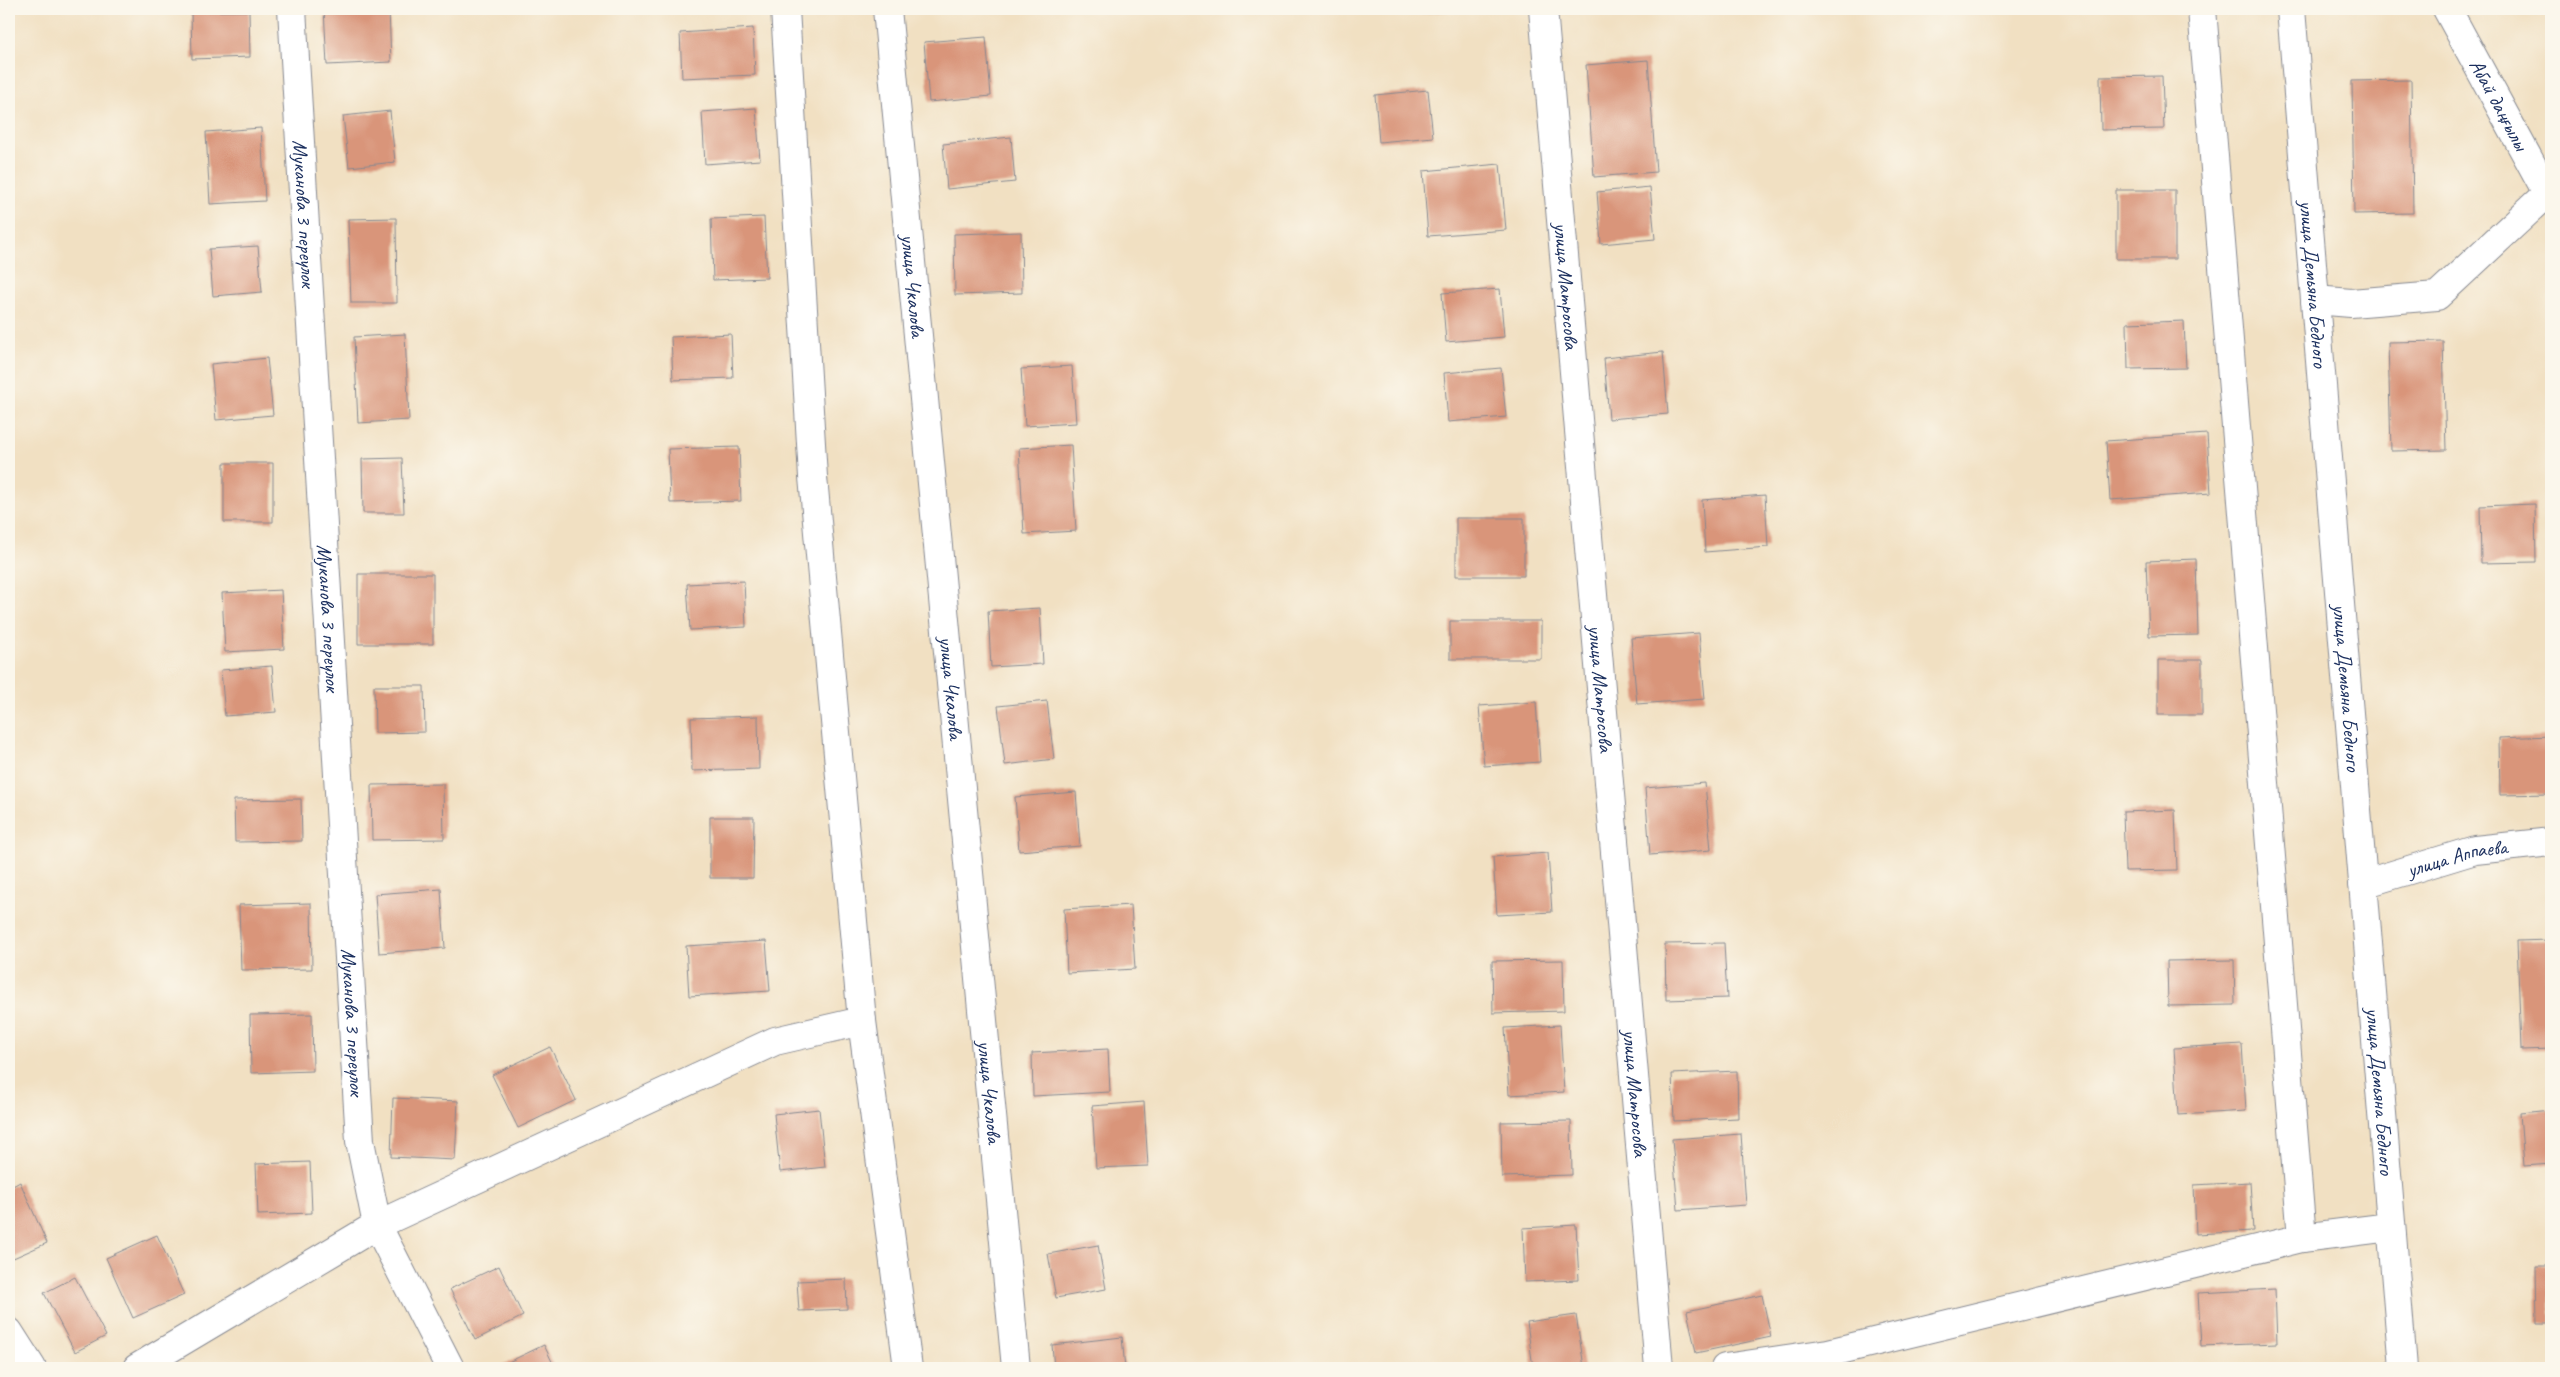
<svg xmlns="http://www.w3.org/2000/svg" width="2560" height="1377" viewBox="0 0 2560 1377" font-family="Caveat,sans-serif">
  <style>
    .building { fill: #d9957a }
    .lines { fill: none; stroke-linecap: round; stroke-linejoin: round }
    .minor-casing { stroke: #868890; stroke-width: 30 }
    .minor { stroke: #fff; stroke-width: 28 }
    .labels { text-anchor: middle; stroke-width: 4.5; stroke-linejoin: round; paint-order: stroke }
    .street-label { font-size: 21px; fill: #1b2f5e; stroke: #fbf7ec }
  </style>
  <rect width="100%" height="100%" fill="#fbf7ec"/>
  <filter id="ink" filterUnits="userSpaceOnUse"><feTurbulence type="fractalNoise" baseFrequency=".02" numOctaves="2"/><feDisplacementMap in="SourceGraphic" scale="10" xChannelSelector="R" yChannelSelector="G"/><feConvolveMatrix kernelMatrix="1 2 1 2 8 2 1 2 1" color-interpolation-filters="sRGB"/></filter>
  <filter id="wash" filterUnits="userSpaceOnUse"><feTurbulence type="fractalNoise" baseFrequency=".0096" numOctaves="4" result="noise"/><feDisplacementMap in="SourceGraphic" scale="20" xChannelSelector="R" yChannelSelector="G"/><feGaussianBlur stdDeviation="1.12" result="paint"/><feColorMatrix in="noise" values="0 0 0 0 0 0 0 0 0 0 0 0 0 0 0 0 0 1.4 0 .05"/><feComposite in="paint" operator="in"/></filter>
  <g filter="url(#wash)">
    <rect width="100%" height="100%" fill="#f1e0c2"/>
    <g id="blocks">
      <path class="building" d="M324,9h65l2,53 -64,3z
        M1417,9h41v1l-40,4z
        M249,11l1,46 -58,2 -1,-47z
        M753,28l2,47 -73,3 -2,-45z
        M986,37l5,59 -62,6 -5,-60z
        M1648,60l8,112 -62,5 -8,-112z
        M2162,76l2,53 -63,1 -1,-53z
        M2411,80l2,133 -59,1 -2,-133z
        M1428,90l5,47 -54,5 -4,-47z
        M756,108l4,52 -55,4 -3,-52z
        M390,111l5,51 -46,5 -6,-51z
        M261,128l4,73 -55,3 -4,-72z
        M1011,137l4,45 -68,7 -4,-45z
        M1500,164l6,66 -78,6 -5,-65z
        M1650,187l5,52 -54,5 -4,-52z
        M2116,190h59v69h-59z
        M764,217l3,61 -54,2 -2,-61z
        M396,218l1,85h-46l-3,-84z
        M1021,232l1,61 -67,2 -1,-61z
        M258,246l4,46 -49,4 -4,-47z
        M1500,289l4,48 -58,5 -4,-49z
        M2184,321l2,47 -58,1 -1,-46z
        M405,334l4,86 -51,3 -4,-86z
        M731,334l2,44 -60,2 -2,-43z
        M2443,341l3,109 -55,1 -3,-109z
        M1663,352l5,62 -59,5 -5,-61z
        M267,358l6,57 -57,5 -5,-56z
        M1072,366l4,57 -51,3 -4,-57z
        M1501,368l5,49 -58,5 -4,-49z
        M2207,434l4,59 -101,7 -4,-59z
        M1071,445l5,86 -52,3 -5,-86z
        M739,447l2,54 -71,2 -2,-54z
        M402,458l2,55h-41l-1,-54z
        M224,463h49v59h-49z
        M1765,495l3,52 -63,5 -3,-52z
        M2535,504l1,58 -55,1 -1,-57z
        M1456,518h68v58h-68z
        M2196,559l2,76 -49,1 -3,-75z
        M358,574h75v70h-75z
        M744,581l2,46 -56,3 -3,-46z
        M281,590l3,59 -59,3 -3,-59z
        M1040,608l3,56 -52,3 -3,-56z
        M1450,621h91v38h-91z
        M1699,633l6,66 -68,5 -6,-66z
        M2158,660h44v55h-44z
        M272,666l4,46 -51,4 -4,-46z
        M374,686h50l1,46 -50,1z
        M1047,701l7,58 -49,6 -7,-59z
        M1536,702l4,60 -56,4 -5,-60z
        M758,716l1,53 -67,2 -1,-53z
        M2551,736v58l-51,1 -1,-57z
        M1705,783l6,67 -61,5 -5,-67z
        M443,784l1,55 -72,1 -1,-55z
        M1076,792l4,54 -61,5 -4,-54z
        M301,799l1,42 -67,1 -1,-42z
        M2175,810l2,60 -52,1 -2,-59z
        M710,817h44l-1,61h-43z
        M1548,853l4,59 -55,3 -4,-58z
        M441,889l4,59 -66,5 -4,-59z
        M311,903l1,66 -71,1 -2,-65z
        M1131,905l4,64 -68,4 -3,-64z
        M2551,940v109l-30,1 -4,-109z
        M766,941l4,50 -81,5 -3,-50z
        M1724,943l3,55 -61,2 -1,-56z
        M1563,960l1,51 -71,2 -1,-52z
        M2234,960l1,45 -67,1 -1,-45z
        M312,1014l1,57 -62,2 -1,-58z
        M1560,1025l4,67 -55,3 -4,-67z
        M2242,1044l4,67 -68,4 -4,-67z
        M550,1047l26,53 -58,28 -26,-53z
        M1108,1049l2,43 -77,4 -1,-43z
        M1737,1071l1,47 -64,3 -2,-47z
        M393,1098l65,3 -3,59 -64,-3z
        M1144,1102l4,64 -52,2 -4,-62z
        M819,1109l6,58 -45,5 -6,-58z
        M2551,1110v54l-27,2 -4,-53z
        M1571,1121l1,54 -70,2 -1,-55z
        M1741,1134l5,71 -68,5 -6,-71z
        M310,1162l2,51 -54,2 -2,-51z
        M20,1182l27,61 -38,17v-72z
        M2250,1182l3,49 -57,3 -2,-49z
        M1576,1225l3,55 -54,2 -2,-54z
        M157,1235l27,60 -51,23 -27,-60z
        M1098,1245l8,44 -50,9 -8,-44z
        M499,1266l24,50 -48,24 -25,-51z
        M2536,1266h15v57h-14z
        M75,1277l31,59 -31,16 -31,-59z
        M846,1279l1,30 -48,2 -2,-30z
        M2275,1289l2,54 -76,3 -3,-53z
        M1762,1295l9,42 -75,16 -9,-42z
        M1576,1315l8,52 -51,1 -6,-46z
        M1122,1337l3,31h-71l-2,-23z
        M544,1345l11,23h-59z"/>
    </g>
  </g>
  <g filter="url(#ink)">
    <use href="#blocks" fill-opacity="0" stroke="#868890" stroke-width="1"/>
    <g class="lines">
      <defs>
        <g id="minor">
          <path id="s1" d="M292,9l68,1132 17,84 73,143"/>
          <path d="M785,9l28,468 49,544 46,347"/>
          <path id="s2" d="M887,9l129,1359"/>
          <path id="s3" d="M1543,9l116,1359"/>
          <path d="M2202,9l100,1229"/>
          <path id="s4" d="M2291,9l112,1359"/>
          <path id="s5" d="M2447,9l104,191"/>
          <path d="M2315,300l36,3 86,-7 102,-95 9,-7"/>
          <path id="s6" d="M2363,884l112,-34 76,-8"/>
          <path d="M9,1332l23,36"/>
          <path d="M137,1368l240,-143 398,-184 87,-20"/>
          <path d="M1725,1368l103,-15 474,-115 88,-11"/>
        </g>
      </defs>
      <use href="#minor" class="minor-casing"/>
      <use href="#minor" class="minor"/>
    </g>
  </g>
  <g class="labels">
    <g class="street-label">
      <text dy="7" stroke="none"><textPath href="#s5" startOffset="109">Абай даңғылы</textPath></text>
      <text dy="7" stroke="none"><textPath href="#s1" startOffset="205">Муканова 3 переулок</textPath></text>
      <text dy="7" stroke="none"><textPath href="#s2" startOffset="278">улица Чкалова</textPath></text>
      <text dy="7" stroke="none"><textPath href="#s3" startOffset="278">улица Матросова</textPath></text>
      <text dy="7" stroke="none"><textPath href="#s4" startOffset="276">улица Демьяна Бедного</textPath></text>
      <text dy="7" stroke="none"><textPath href="#s1" startOffset="610">Муканова 3 переулок</textPath></text>
      <text dy="7" stroke="none"><textPath href="#s2" startOffset="682">улица Чкалова</textPath></text>
      <text dy="7" stroke="none"><textPath href="#s3" startOffset="682">улица Матросова</textPath></text>
      <text dy="7" stroke="none"><textPath href="#s4" startOffset="681">улица Демьяна Бедного</textPath></text>
      <text dy="7" stroke="none"><textPath href="#s6" startOffset="98">улица Аппаева</textPath></text>
      <text dy="7" stroke="none"><textPath href="#s1" startOffset="1015">Муканова 3 переулок</textPath></text>
      <text dy="7" stroke="none"><textPath href="#s2" startOffset="1088">улица Чкалова</textPath></text>
      <text dy="7" stroke="none"><textPath href="#s3" startOffset="1088">улица Матросова</textPath></text>
      <text dy="7" stroke="none"><textPath href="#s4" startOffset="1086">улица Демьяна Бедного</textPath></text>
    </g>
  </g>
  <rect width="2560" height="1377" fill="none" stroke="#fbf7ec" stroke-width="30"/>
</svg>
